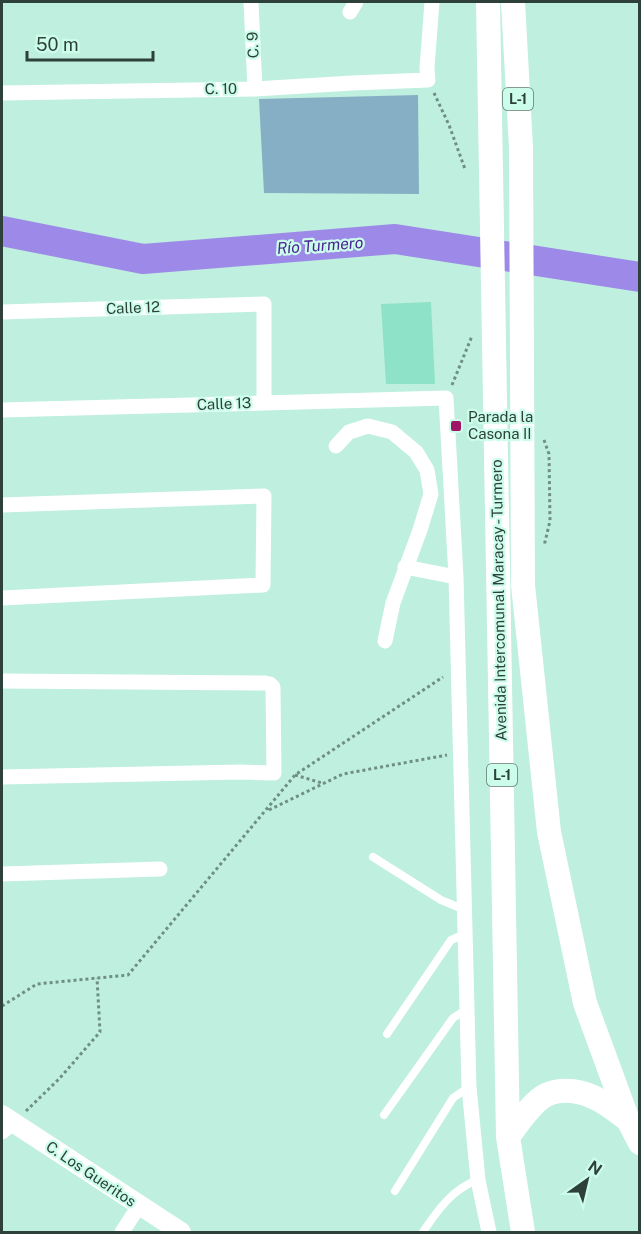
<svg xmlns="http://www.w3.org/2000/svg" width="641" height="1234" viewBox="0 0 641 1234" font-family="'Public Sans',sans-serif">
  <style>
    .park { fill: #8ee2c7 }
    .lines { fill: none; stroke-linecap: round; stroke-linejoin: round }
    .river { stroke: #9d89e8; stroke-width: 30 }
    .building { fill: #86afc5 }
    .path { stroke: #6f8f84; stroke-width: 3; stroke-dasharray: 3 3; stroke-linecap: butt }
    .service { stroke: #fff; stroke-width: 8 }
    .minor { stroke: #fff; stroke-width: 15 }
    .tertiary { stroke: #fff; stroke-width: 20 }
    .primary { stroke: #fff; stroke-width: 24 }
    .poi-dot { fill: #9d1564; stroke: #ccfdeb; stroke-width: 2 }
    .labels { text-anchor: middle; stroke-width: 4.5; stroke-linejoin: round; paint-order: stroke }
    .shield { fill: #ccfdeb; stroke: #5d796f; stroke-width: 1.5 }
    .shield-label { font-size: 14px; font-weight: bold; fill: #2d413a }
    .street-label { font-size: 15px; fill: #2d413a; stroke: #ccfdeb }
    .poi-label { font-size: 15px; fill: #2d413a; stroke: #ccfdeb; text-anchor: start }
    .water-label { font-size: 16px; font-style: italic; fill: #4a2694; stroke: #ccfdeb }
  </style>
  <rect width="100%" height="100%" fill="#bfefde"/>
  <path class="park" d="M431,302l4,82h-49l-5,-80z"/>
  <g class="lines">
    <path class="river" d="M2,231l141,28 252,-20 245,38"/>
  </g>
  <path class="building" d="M418,95l1,99 -155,-1 -5,-94z"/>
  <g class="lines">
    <path class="path" d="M434,93l15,32 16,44
      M452,385l20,-49
      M544,440l5,14 1,67 -6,25
      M295,775l27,8
      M269,810l74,-36 104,-19
      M2,1006l35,-22 91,-9 167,-200 148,-98
      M26,1111l33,-32 41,-47 -3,-54"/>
    <path class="service" d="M373,857l68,43 24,10
      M387,1034l64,-94 14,-6
      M384,1115l69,-97 14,-9
      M395,1191l58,-93 16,-11
      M423,1232c14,-21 30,-44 55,-52"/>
    <path class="minor" d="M251,2l4,87
      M350,12l6,-10
      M2,93l253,-4 97,-6 76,-3 -1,-12 5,-66
      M2,312l262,-8v99
      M2,410l444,-12 10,179 13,510 9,93 11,52
      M336,446l13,-14 19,-6 24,6 24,20 11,18 4,24 -11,36 -27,73 -8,38
      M2,505l262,-9 -1,89 -261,13
      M405,567l51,10
      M2,681l263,2 5,1 3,3 1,86 -34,-1 -238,5
      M2,874l158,-5
      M2,1132l12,-10
      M122,1232l17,-26"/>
    <path class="tertiary" d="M2,1115l179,117"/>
    <path class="primary" d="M488,2l20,1135 15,95
      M513,2l8,146 2,437 26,247 36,171 43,117 12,23
      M508,1137c8,-11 25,-36 38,-42 17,-8 38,-4 55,6 9,5 18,12 27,19"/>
  </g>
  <rect class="poi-dot" x="450" y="420" width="12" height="12" rx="3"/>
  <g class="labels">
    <g class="shield">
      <rect x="503" y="88" width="30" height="22" rx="4.5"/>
      <rect x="487" y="764" width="30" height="22" rx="4.5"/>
    </g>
    <g class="shield-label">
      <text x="518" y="104">L-1</text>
      <text x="502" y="780">L-1</text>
    </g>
    <g class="street-label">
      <text transform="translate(253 45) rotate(-93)" y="5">C. 9</text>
      <text transform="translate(221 89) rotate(-1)" y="5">C. 10</text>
      <text transform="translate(133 308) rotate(-2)" y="5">Calle 12</text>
      <text transform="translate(224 404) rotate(-2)" y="5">Calle 13</text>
      <text transform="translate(499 600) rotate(-91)" y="5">Avenida Intercomunal Maracay - Turmero</text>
      <text transform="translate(91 1174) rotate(34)" y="5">C. Los Gueritos</text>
    </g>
    <g class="poi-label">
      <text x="468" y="422">Parada la<tspan x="468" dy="17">Casona II</tspan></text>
    </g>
    <g class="water-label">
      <text transform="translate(320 245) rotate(-4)" y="6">Río Turmero</text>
    </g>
  </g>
  <rect width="641" height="1234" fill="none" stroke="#2d413a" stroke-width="6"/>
  <g transform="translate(587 1180) rotate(34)" stroke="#ccfdeb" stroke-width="4.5" paint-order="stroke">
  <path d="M0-4.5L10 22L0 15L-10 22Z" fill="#2d413a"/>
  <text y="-9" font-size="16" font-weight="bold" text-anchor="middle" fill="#2d413a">N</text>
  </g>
  <path d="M27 51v9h126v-9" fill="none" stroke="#2d413a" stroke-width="3"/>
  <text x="36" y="51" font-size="18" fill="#2d413a" stroke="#ccfdeb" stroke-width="4.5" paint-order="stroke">50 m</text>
</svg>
